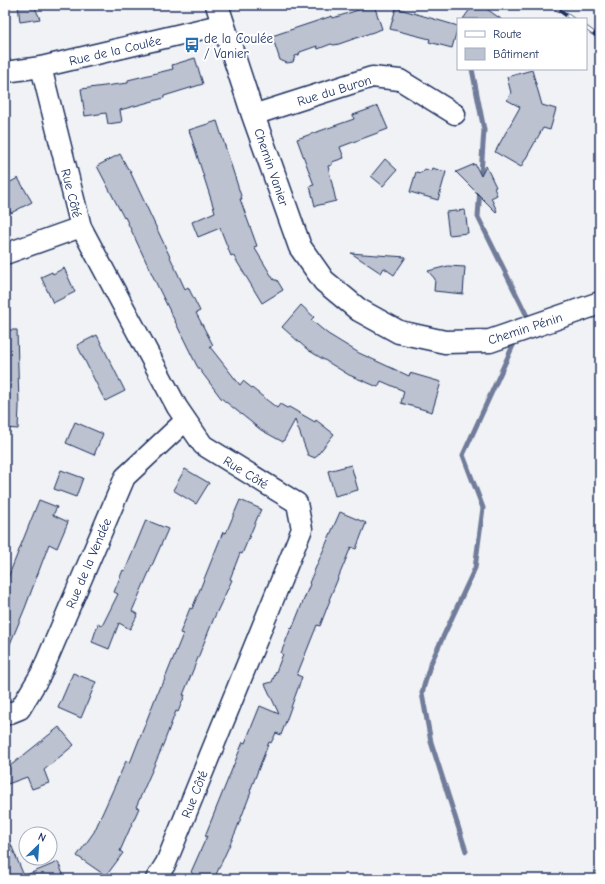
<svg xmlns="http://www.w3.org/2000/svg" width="605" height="884" viewBox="0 0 605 884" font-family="'Comic Neue',sans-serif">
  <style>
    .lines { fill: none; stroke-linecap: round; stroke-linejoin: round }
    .stream { stroke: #707c9a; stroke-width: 5 }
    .building { fill: #bcc2d0; stroke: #1b2f5e }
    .minor-casing { stroke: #1b2f5e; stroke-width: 23 }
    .tertiary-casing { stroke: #1b2f5e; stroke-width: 25 }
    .minor { stroke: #fff; stroke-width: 20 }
    .tertiary { stroke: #fff; stroke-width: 22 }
    .rail-casing { stroke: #1b2f5e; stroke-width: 4.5 }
    .rail { stroke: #fff; stroke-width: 3; stroke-dasharray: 9; stroke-linecap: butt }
    .labels { text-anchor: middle; stroke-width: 4; stroke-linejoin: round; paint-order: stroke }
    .poi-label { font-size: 13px; fill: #1b2f5e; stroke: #fff; text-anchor: start }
    .street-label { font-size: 13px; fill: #1b2f5e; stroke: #fff }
  </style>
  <rect width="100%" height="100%" fill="#f1f2f5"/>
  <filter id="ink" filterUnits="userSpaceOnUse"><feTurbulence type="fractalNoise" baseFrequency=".025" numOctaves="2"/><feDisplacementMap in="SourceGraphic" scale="8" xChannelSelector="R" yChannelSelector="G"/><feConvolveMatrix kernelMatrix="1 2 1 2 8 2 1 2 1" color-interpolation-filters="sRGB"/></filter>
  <g filter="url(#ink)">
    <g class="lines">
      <path class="stream" d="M472,69l12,61 -6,87 49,99 -4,7
        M466,851l-35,-109 -9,-49 8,-28 45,-97 8,-60 -20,-53 53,-116"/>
    </g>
    <path class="building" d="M18,5h16l6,14 -20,3z
      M374,5l8,24 -43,15 -5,1 -3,-1 -13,5 -1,-3 -17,6 -1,3 -4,1 -2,6 -6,1 -7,-3 -8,-24 60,-20 1,2z
      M473,5h8l20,14h-38z
      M396,8l62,18 -6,22 -23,-6 1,-3 -40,-10z
      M195,58l8,26 -39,12v2l-44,12 2,12 -14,2 -2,-11 -21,3 -4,-27 47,-6v-3l45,-11 -1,-4z
      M532,70l10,35 14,4 -6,21 -7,-2 -22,39 -26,-15 25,-45 -13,-7 4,-7 -4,-16z
      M378,106l10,23 -48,18 4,11 -12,4v3l-4,1 8,35 -21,5 -5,-20 4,-1 -17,-46 57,-20 -1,-4z
      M217,121l25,78h-2l17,47 -3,1 20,33h3l6,10 -21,13 -29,-48 -2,1 -11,-28 -22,9 -6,-15 23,-10 -26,-82z
      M120,154l8,15h1l56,120 3,-2 12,24 -4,2 17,32 -3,2 30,38 3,-4 34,27 3,-4 7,4 2,-1 26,15 1,-2 18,14 -19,24 -7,-3 -13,-35 -12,22 -22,-12 -40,-32 -24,-32 -39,-79 -33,-70 -1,1 -27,-52z
      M385,159l12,11 -14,16 -12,-10z
      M475,164l6,12 5,-10 10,21 -2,1 3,7 -6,3 6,13 -1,1 -40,-40z
      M432,168l14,4 -8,28 -28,-8 6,-20 5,1 4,-4 6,2z
      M18,178l14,24 -21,11 -6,-10v-18z
      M465,210l3,23 -19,2 -3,-23z
      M351,253l12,1 43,3 -12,18 -10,-7 -3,5z
      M448,266l17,1 -2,27 -29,-3 1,-12 -7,-8z
      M64,268l11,24 -22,11 -12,-26 11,-5 1,2z
      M301,305l13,12 -3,3 17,14 31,19 50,23 1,-3 31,9 -9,30 -31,-9 3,-12 -23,-10 -3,6 -29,-12 -41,-25 -26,-23z
      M5,330h12l2,76 -1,23 -13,-1z
      M97,335l28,56 -20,10 -28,-56z
      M75,422l28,12 -9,21 -28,-12z
      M351,465l7,25 -23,6 -7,-25z
      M185,469l24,14 -13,21 -23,-14z
      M61,470l22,8 -7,19 -22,-8z
      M39,500l18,7 -4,8 15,7 -11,26 -8,-4 -24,64 -20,48v-71z
      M240,500l21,9 -19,45 -2,-1 -10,26 2,1 -18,38 -31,77h2l-7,17 -2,-1 -15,39 -25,57 3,1 -19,43 3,2 -17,23 -29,-20 17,-24 32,-71 4,2 30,-77h2l21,-52 -3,-1 10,-25 2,1 31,-77 3,1z
      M340,512l26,11 -10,26 -5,-2 -22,53h1l-10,26 -3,-1 -20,50 5,2 -21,58 -5,-2 -5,10 -2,-1 -19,49 1,1 -15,39 -22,48h-23l2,-5 -2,-2 16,-36h-2l38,-94 2,1 15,-37 19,8 -14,-30 7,-2 11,-28 -2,-1 10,-25 1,1 18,-45 -1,-1z
      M146,520l22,9 -36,82 6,3 -8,15 -11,-6 -10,26 -17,-7 6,-18 4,2 16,-32 -4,-2 9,-22 2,1z
      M73,673l23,9 -15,36 -23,-10z
      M59,727l15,18 -30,25 5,13 -17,6 -5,-12 -22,8v-15z
      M5,830l19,46 34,-14 7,17h-60z"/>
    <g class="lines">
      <defs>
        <path id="minor" d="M41,67l40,160 96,180 26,38 94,58 5,26 -136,334 -10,16
          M5,72l36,-5 183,-43
          M253,115l119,-38 28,3 55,34
          M5,254l76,-27
          M5,715l15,-6 21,-35 84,-197 61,-57"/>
        <path id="tertiary" d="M217,5l36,110 47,132 24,34 35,29 40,22 46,10 45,-1 110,-38"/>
      </defs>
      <use href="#minor" class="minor-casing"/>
      <use href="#tertiary" class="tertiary-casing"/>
      <use href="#minor" class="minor"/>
      <use href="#tertiary" class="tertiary"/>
      <defs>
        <path id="rail" d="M552,5l20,14
          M586,28l14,10"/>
      </defs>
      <use href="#rail" class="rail-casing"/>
      <use href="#rail" class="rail"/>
    </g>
  </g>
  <defs>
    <symbol id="bus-bare" viewBox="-9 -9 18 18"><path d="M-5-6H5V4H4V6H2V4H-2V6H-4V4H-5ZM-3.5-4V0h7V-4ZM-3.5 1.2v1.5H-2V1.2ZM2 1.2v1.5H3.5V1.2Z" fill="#1f6fb2" stroke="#fff" stroke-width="2.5" paint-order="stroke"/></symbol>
  </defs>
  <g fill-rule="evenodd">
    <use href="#bus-bare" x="181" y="34" width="22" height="22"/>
  </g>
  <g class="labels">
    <g class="poi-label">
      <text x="204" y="43">de la Coulée<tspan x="204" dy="15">/ Vanier</tspan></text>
    </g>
    <g class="street-label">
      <text transform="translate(115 50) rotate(-13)" y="5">Rue de la Coulée</text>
      <text transform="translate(334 90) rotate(-17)" y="5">Rue du Buron</text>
      <text transform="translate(272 167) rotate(71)" y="5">Chemin Vanier</text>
      <text transform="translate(72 193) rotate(76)" y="5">Rue Côté</text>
      <text transform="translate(525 328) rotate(-18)" y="5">Chemin Pénin</text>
      <text transform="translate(246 472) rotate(32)" y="5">Rue Côté</text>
      <text transform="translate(88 563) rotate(-67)" y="5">Rue de la Vendée</text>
      <text transform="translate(194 794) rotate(-68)" y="5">Rue Côté</text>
    </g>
  </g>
  <rect width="605" height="884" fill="none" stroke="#fff" stroke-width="20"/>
  <rect x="10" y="10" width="585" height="864" fill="none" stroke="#1b2f5e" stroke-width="1.5" filter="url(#ink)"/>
  <rect x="457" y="18" width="130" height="52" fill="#ffffff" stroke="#a4acbf"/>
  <rect x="465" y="31" width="20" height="6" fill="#ffffff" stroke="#a4acbf"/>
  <text x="493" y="38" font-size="12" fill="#1b2f5e">Route</text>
  <rect x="465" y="48" width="20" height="12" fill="#bcc2d0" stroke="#a4acbf"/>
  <text x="493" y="58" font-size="12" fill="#1b2f5e">Bâtiment</text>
  <g transform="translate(38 846) rotate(25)"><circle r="19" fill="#ffffff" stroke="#a4acbf"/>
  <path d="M0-3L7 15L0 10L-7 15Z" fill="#1f6fb2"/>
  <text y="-6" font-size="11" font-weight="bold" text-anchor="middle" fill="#1b2f5e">N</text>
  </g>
</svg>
